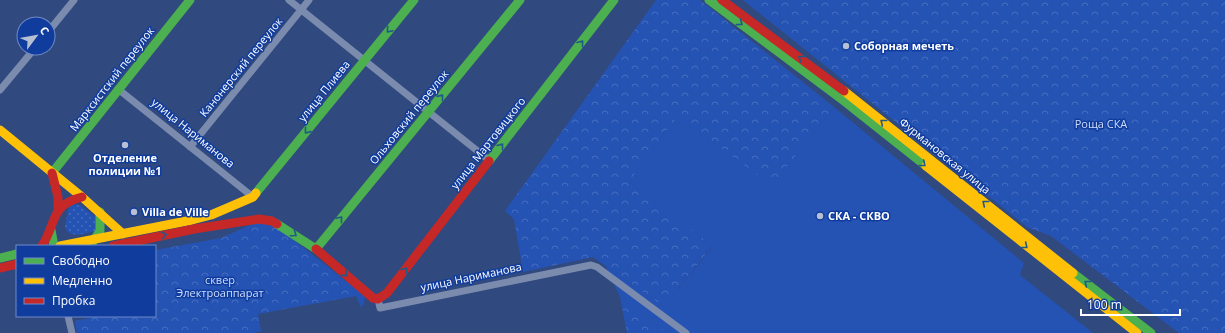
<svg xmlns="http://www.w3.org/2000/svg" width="1225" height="333" viewBox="0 0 1225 333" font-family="'Open Sans',sans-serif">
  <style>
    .grass { fill: url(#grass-dots) }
    .forest { fill: url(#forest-crowns) }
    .pitch { fill: #2553b4 }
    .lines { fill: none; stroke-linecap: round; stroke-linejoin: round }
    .street { stroke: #7b8bae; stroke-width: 7 }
    .fast { stroke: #4caf50; stroke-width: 9 }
    .slow { stroke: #ffc107; stroke-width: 9 }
    .jam { stroke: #c62828; stroke-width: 9 }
    .oneway { stroke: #1f598a }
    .poi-dot { fill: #b7bfd2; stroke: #103c9e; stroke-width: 1.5 }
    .labels { text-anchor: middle; stroke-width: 3; stroke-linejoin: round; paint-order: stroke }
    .poi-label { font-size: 11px; font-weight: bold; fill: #fff; stroke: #103c9e; text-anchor: start }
    .street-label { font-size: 11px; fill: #fff; stroke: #103c9e }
    .park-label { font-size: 11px; fill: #cedefe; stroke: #103c9e }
  </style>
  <defs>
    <pattern id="grass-dots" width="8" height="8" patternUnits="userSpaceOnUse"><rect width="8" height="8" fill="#2553b4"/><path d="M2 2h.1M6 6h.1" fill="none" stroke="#466dbf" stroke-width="1.8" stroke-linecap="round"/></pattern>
    <pattern id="forest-crowns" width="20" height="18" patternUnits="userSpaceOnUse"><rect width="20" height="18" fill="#2553b4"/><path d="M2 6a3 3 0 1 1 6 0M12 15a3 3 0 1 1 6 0" fill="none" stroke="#466dbf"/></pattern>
  </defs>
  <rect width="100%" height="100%" fill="#30497e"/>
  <path class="grass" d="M73,204l7,1 19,15 -3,11c-11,2 -26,9 -31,-4l3,-18z"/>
  <path class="forest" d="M656,0h44l134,107 -62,80 -94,-70 -49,65 84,63 -49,62 -71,-50 -70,15 -9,-53 -9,-8z
    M743,0h482v333h-46l-128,-97 -24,-9z
    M257,222l16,4 17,11 75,59 -1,8 -3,3 -5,-11 -98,18 3,17 -8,2h-176l-2,-12 15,-3v-2h65v-66l66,-12z
    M620,297l48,36h-41z"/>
  <path class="pitch" d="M834,107l190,156 -4,12 73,58h-425l-48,-36 -15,-32 59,42 49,-61 -84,-64 49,-66 94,70z"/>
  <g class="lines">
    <path class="street" d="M289,0l201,161
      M48,32l26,-32
      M118,89l135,108
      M0,90l35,-42
      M190,147l119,-147
      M378,299l2,9 211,-43 6,2 89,66
      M68,316l4,17"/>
    <path class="fast" d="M709,0l135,101 82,65
      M489,161l125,-161
      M52,173l138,-173
      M256,193l158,-193
      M277,224l39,25 204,-249
      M51,230l3,16
      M90,246l10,-15v-19
      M0,258l17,-4
      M1073,273l78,60"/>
    <path class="slow" d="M844,91l229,182
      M0,130l82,67 41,37
      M926,166l211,167
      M60,246l132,-26 19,-5 42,-18 3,-4"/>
    <path class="jam" d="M722,0l122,91
      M52,173l6,24v11
      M42,246c15,-24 8,-41 40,-49
      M113,246l81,-17 65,-10 13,2 5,3
      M316,249l57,49 5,1 9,-6 102,-132
      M0,268l17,-4"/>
  </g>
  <defs><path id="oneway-chevron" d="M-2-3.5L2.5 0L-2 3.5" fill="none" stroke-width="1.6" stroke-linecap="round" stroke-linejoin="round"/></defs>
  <g class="oneway">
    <use href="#oneway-chevron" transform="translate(740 23) rotate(37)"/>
    <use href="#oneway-chevron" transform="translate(389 30) rotate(130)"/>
    <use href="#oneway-chevron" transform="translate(581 43) rotate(-52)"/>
    <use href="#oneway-chevron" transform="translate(801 58) rotate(-143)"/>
    <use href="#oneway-chevron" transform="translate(441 97) rotate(-51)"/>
    <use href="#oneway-chevron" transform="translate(883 122) rotate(-141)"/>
    <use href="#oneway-chevron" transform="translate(307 131) rotate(129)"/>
    <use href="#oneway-chevron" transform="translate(501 146) rotate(-52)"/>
    <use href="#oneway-chevron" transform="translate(923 164) rotate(39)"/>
    <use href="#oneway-chevron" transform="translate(985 203) rotate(-141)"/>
    <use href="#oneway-chevron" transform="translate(340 219) rotate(-50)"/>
    <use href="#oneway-chevron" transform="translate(294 234) rotate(35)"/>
    <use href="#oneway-chevron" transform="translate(164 235) rotate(-12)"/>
    <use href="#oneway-chevron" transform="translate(1025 246) rotate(39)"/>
    <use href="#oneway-chevron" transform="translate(405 270) rotate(-52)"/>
    <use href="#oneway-chevron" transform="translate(345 274) rotate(40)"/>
    <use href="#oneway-chevron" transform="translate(1087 283) rotate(-142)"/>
  </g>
  <g class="poi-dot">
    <circle cx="846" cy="46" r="4"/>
    <circle cx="125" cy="145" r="4"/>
    <circle cx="134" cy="212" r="4"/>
    <circle cx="820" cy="216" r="4"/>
  </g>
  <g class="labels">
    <g class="poi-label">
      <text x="854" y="50">Соборная мечеть</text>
      <text x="125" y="162" text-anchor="middle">Отделение<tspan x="125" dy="13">полиции №1</tspan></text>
      <text x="142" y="216">Villa de Ville</text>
      <text x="828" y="220">СКА - СКВО</text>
    </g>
    <g class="street-label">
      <text transform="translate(241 67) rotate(-51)" y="4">Канонерский переулок</text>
      <text transform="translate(112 79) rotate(-52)" y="4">Марксистский переулок</text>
      <text transform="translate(324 91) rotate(-51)" y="4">улица Плиева</text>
      <text transform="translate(409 117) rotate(-51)" y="4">Ольховский переулок</text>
      <text transform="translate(193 133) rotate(39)" y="4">улица Нариманова</text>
      <text transform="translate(488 143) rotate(-52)" y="4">улица Мартовицкого</text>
      <text transform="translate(945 156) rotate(39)" y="4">Фурмановская улица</text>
      <text transform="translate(471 277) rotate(-12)" y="4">улица Нариманова</text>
    </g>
    <g class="park-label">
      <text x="1101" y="128">Роща СКА</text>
      <text x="220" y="284">cквер<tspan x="220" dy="13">Электроаппарат</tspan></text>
    </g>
  </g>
  <rect x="16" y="245" width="140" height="72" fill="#103c9e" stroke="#708ac5"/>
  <rect x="24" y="258" width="20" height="6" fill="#4caf50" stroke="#708ac5"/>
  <text x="52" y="265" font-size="12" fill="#ffffff">Свободно</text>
  <rect x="24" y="278" width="20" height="6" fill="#ffc107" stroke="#708ac5"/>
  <text x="52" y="285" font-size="12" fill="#ffffff">Медленно</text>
  <rect x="24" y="298" width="20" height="6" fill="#c62828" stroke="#708ac5"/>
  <text x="52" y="305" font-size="12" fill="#ffffff">Пробка</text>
  <g transform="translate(36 36) rotate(58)"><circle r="19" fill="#103c9e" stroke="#708ac5"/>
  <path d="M0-3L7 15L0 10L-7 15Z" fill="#b7bfd2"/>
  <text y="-6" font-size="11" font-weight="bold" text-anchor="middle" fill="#ffffff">С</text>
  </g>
  <path d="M1081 309v6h99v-6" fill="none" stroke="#ffffff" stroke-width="2"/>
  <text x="1087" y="309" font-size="12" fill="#ffffff" stroke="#103c9e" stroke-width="3" paint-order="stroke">100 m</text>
</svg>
